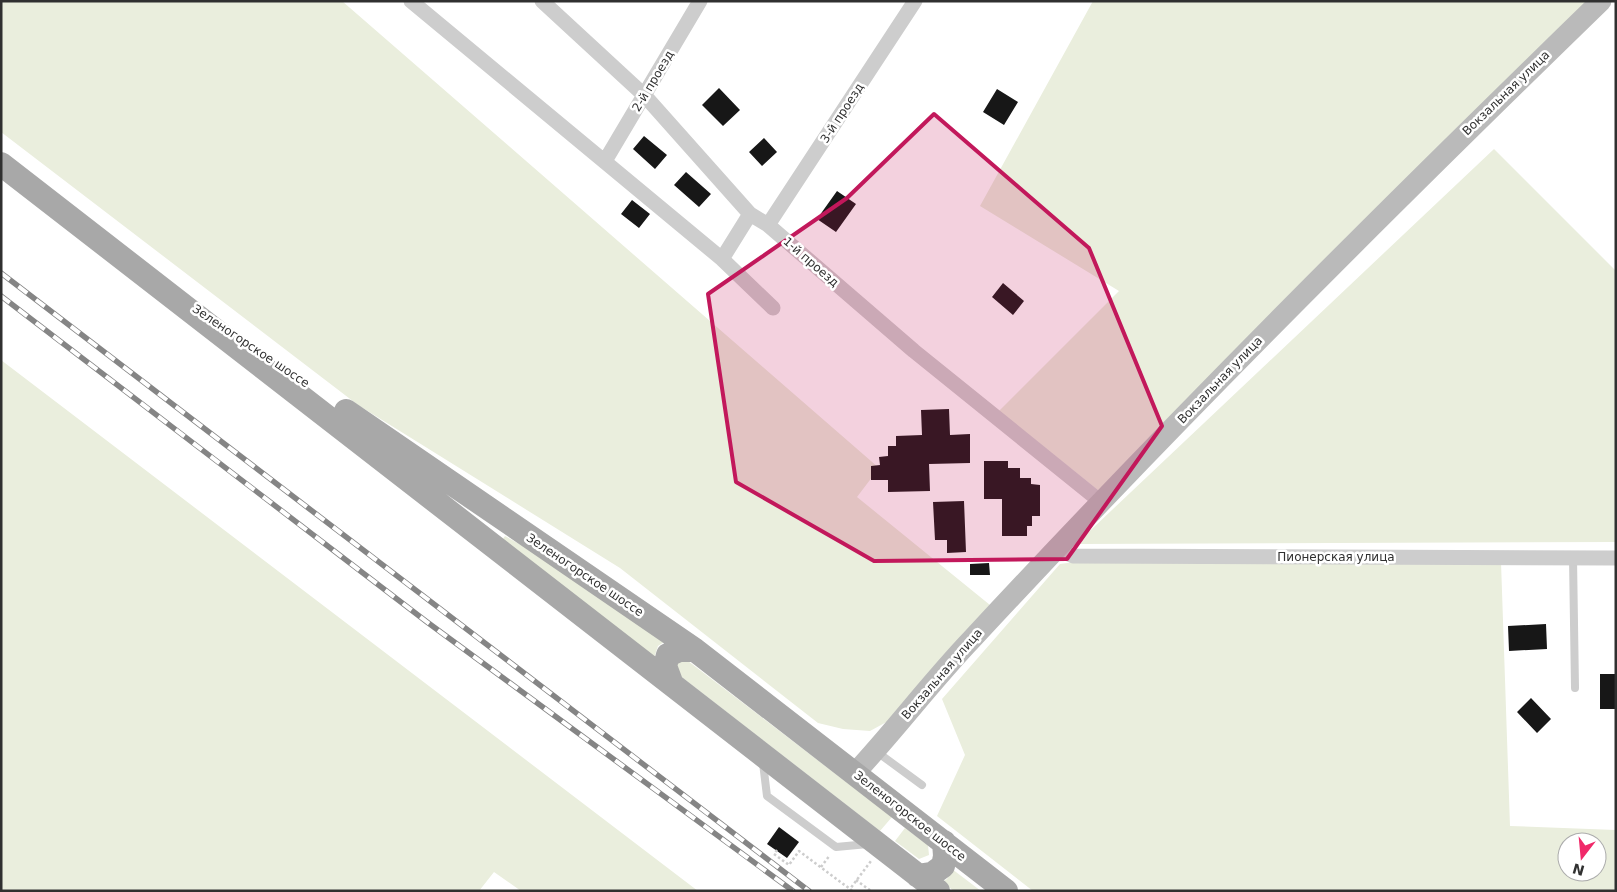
<svg xmlns="http://www.w3.org/2000/svg" width="1617" height="892" viewBox="0 0 1617 892" font-family="'DejaVu Sans',sans-serif">
  <style>
    .green { fill: #eaeedd; fill-rule: evenodd }
    .building { fill: #171717 }
    .lines { fill: none; stroke-linecap: round; stroke-linejoin: round }
    .path { stroke: #cdcdcd; stroke-width: 2.5; stroke-dasharray: 2.5 2.5; stroke-linecap: butt }
    .lane { stroke: #cdcdcd; stroke-width: 8 }
    .street { stroke: #cdcdcd; stroke-width: 15 }
    .secondary { stroke: #bababa; stroke-width: 21 }
    .primary { stroke: #a8a8a8; stroke-width: 24 }
    .rail-casing { stroke: #858585; stroke-width: 5.5 }
    .rail { stroke: #fff; stroke-width: 4; stroke-dasharray: 11; stroke-linecap: butt }
    .marked { fill: #c2185b; fill-opacity: 0.2; stroke: #c2185b; stroke-width: 4; stroke-linejoin: round }
    .labels { text-anchor: middle; stroke-width: 5; stroke-linejoin: round; paint-order: stroke }
    .street-label { font-size: 12px; fill: #303030; stroke: #fff }
  </style>
  <rect width="100%" height="100%" fill="#fff"/>
  <path class="green" d="M1,1h341l537,467 -22,29 133,108 -98,114 -22,12 -27,-2 -25,-6 -198,-155 -262,-163 -357,-273z
    M1093,1h501l-495,490 -100,-80 120,-120 -139,-85z
    M1494,149l122,122v271l-540,2z
    M1,360l697,531h-177l-27,-19 -15,19h-478z
    M505,536l47,26 112,80 -6,4 -4,12 -152,-118z
    M1082,561l419,1 9,264 106,4v61h-583l-96,-75 28,-61 -23,-56 118,-135zM1567,842h30v30h-30z
    M681,660l7,1 204,156 -12,14 -201,-156 -3,-11z
    M905,828l23,17 1,10 -10,4 -24,-18z
    M952,869l29,22h-27l-12,-9 5,-3z"/>
  <path class="building" d="M719,88l21,22 -17,16 -21,-21z
    M997,89l21,13 -14,23 -21,-13z
    M644,136l23,19 -12,14 -22,-20z
    M764,138l13,14 -15,14 -13,-14z
    M686,172l25,22 -12,13 -25,-22z
    M837,191l19,13 -20,28 -19,-13z
    M632,200l18,14 -11,14 -18,-14z
    M1003,283l21,18 -11,14 -21,-18z
    M949,409l1,26 20,-1v29l-41,1 1,27 -42,1v-12h-17v-14l9,-1 -1,-8 9,-1v-10h8v-10l26,-1 -1,-25z
    M984,461h24v7h12v10h11v6l9,1v31h-8v10h-5v10h-25v-37h-18z
    M964,501l2,51 -19,1v-13h-12l-2,-38z
    M989,563l1,12h-20v-11z
    M1546,624l1,25 -38,2 -1,-25z
    M1600,674h16v35h-16z
    M1531,698l20,21 -14,14 -20,-21z
    M779,827l20,15 -12,16 -20,-14z"/>
  <g class="lines">
    <path class="path" d="M777,850l-3,4 15,11 10,-14 51,38
      M821,867l9,-12
      M856,880l15,11
      M852,891l-2,-2 21,-28"/>
    <path class="lane" d="M1573,558l2,130
      M877,752l45,33
      M763,763l4,33 69,51 32,-3"/>
    <path class="street" d="M411,1l311,258 51,49
      M542,1l103,95 105,118 18,11 146,126 187,151
      M605,161l95,-160
      M768,225l147,-224
      M722,259l28,-45
      M1057,549l16,7 543,2"/>
    <path class="secondary" d="M855,773c40,-43 76,-91 117,-134 203,-219 415,-430 629,-638"/>
    <path class="primary" d="M1,164l937,727
      M346,411l349,239 311,241
      M671,682l-6,-16 3,-11 11,-5h16
      M918,876l14,-2 11,-8 2,-10 -1,-14"/>
    <defs>
      <path id="rail" d="M1,273l808,618
        M1,296l426,326 366,269"/>
    </defs>
    <use href="#rail" class="rail-casing"/>
    <use href="#rail" class="rail"/>
  </g>
  <path class="marked" d="M934,114l155,134 73,178 -95,133 -193,2 -138,-79 -28,-188 139,-96z"/>
  <g class="labels">
    <g class="street-label">
      <text transform="translate(653 81) rotate(-59)" y="4">2-й проезд</text>
      <text transform="translate(1506 93) rotate(-44)" y="4">Вокзальная улица</text>
      <text transform="translate(842 113) rotate(-57)" y="4">3-й проезд</text>
      <text transform="translate(811 262) rotate(41)" y="4">1-й проезд</text>
      <text transform="translate(251 346) rotate(34)" y="4">Зеленогорское шоссе</text>
      <text transform="translate(1220 380) rotate(-46)" y="4">Вокзальная улица</text>
      <text x="1336" y="561">Пионерская улица</text>
      <text transform="translate(585 575) rotate(34)" y="4">Зеленогорское шоссе</text>
      <text transform="translate(942 674) rotate(-49)" y="4">Вокзальная улица</text>
      <text transform="translate(910 816) rotate(38)" y="4">Зеленогорское шоссе</text>
    </g>
  </g>
  <rect width="1617" height="892" fill="none" stroke="#303030" stroke-width="5"/>
  <g transform="translate(1582 857) rotate(196)"><circle r="24" fill="#ffffff" stroke="#acacac"/>
  <path d="M0-4L9 19L0 12L-9 19Z" fill="#f02969"/>
  <text y="-8" font-size="14" font-weight="bold" text-anchor="middle" fill="#303030">N</text>
  </g>
</svg>
